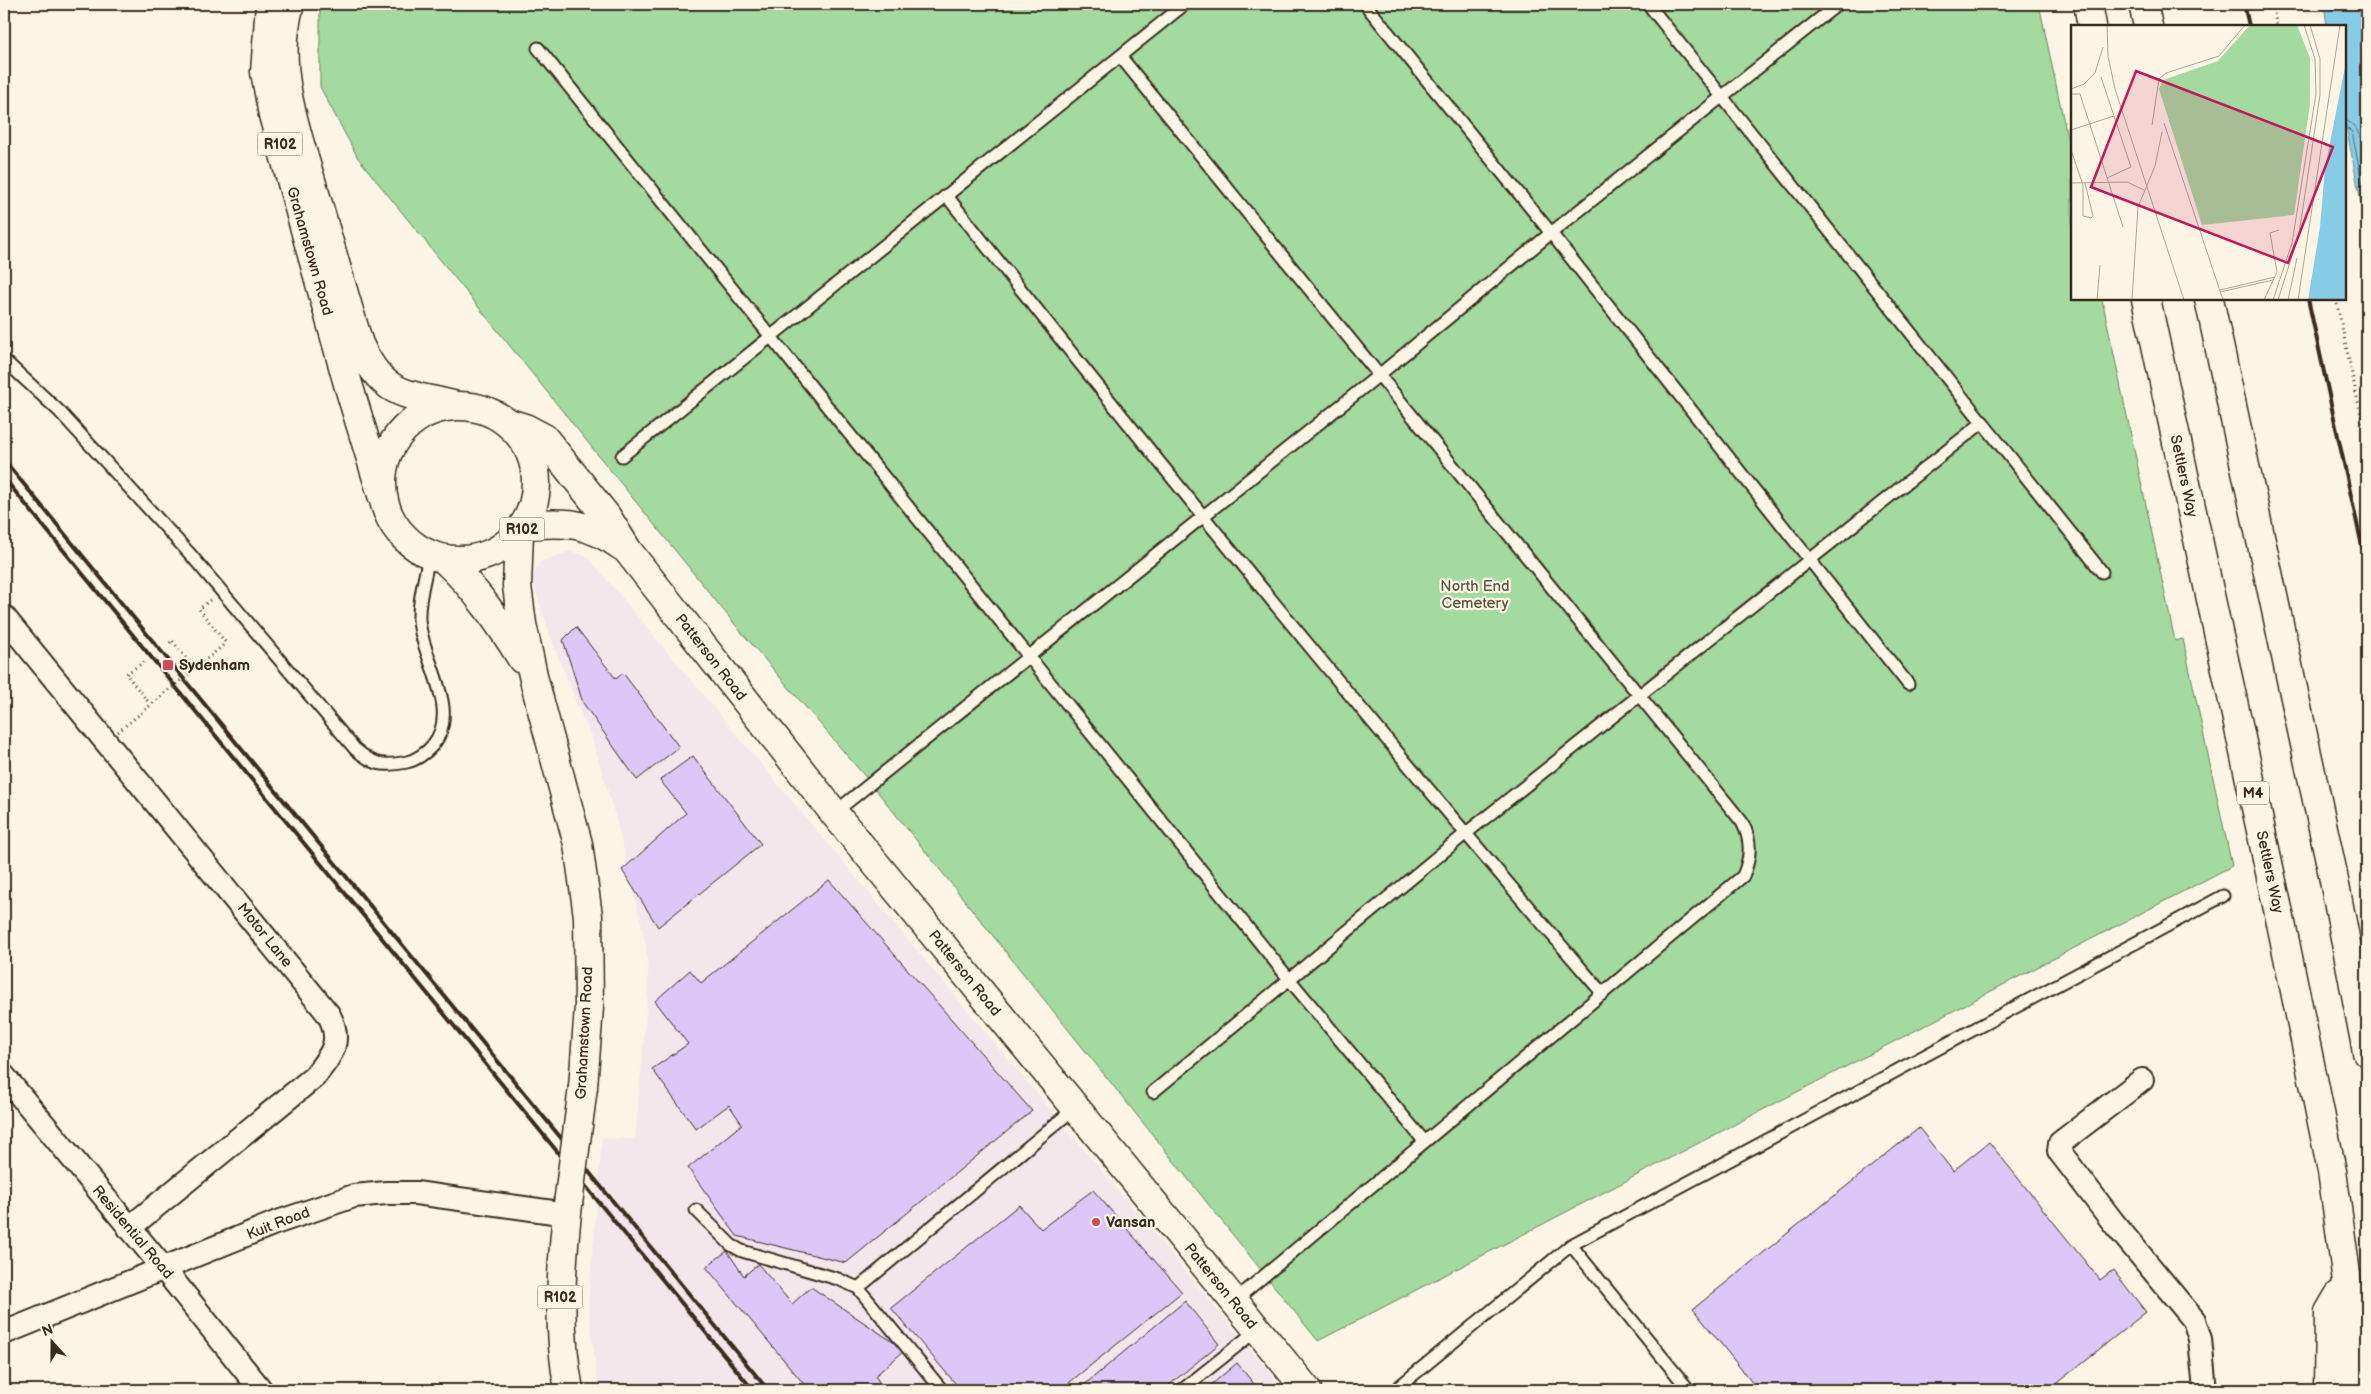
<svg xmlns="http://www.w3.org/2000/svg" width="2371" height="1394" viewBox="0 0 2371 1394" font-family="'Balsamiq Sans',sans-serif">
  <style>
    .built { fill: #f3e7eb }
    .green { fill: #a2da9f; stroke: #6e825e }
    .water { fill: #86cce7; stroke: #688b97 }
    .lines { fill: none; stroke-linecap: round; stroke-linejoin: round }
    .shore { stroke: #596b6e; stroke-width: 1 }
    .building { fill: #ddc7f8; stroke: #3b2a1e }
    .service-casing { stroke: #3b2a1e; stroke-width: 15 }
    .minor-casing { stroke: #3b2a1e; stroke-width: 26 }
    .tertiary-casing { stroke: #3b2a1e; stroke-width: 31 }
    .primary-casing { stroke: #3b2a1e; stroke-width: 31 }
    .motorway-casing { stroke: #3b2a1e; stroke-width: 31 }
    .path { stroke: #3b2a1e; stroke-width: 3; stroke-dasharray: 1 4; stroke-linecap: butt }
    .service { stroke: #fcf5e5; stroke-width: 11 }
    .minor { stroke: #fcf5e5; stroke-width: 22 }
    .tertiary { stroke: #fcf5e5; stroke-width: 28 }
    .primary { stroke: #fcf5e5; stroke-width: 28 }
    .motorway { stroke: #fcf5e5; stroke-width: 28 }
    .rail { stroke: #3b2a1e; stroke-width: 4 }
    .primary-bridge-casing { stroke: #3b2a1e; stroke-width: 31; stroke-linecap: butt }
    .path-bridge { stroke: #3b2a1e; stroke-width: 3; stroke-dasharray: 1 4; stroke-linecap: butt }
    .primary-bridge { stroke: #fcf5e5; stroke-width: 28 }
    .poi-dot { fill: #d1495b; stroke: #fcf5e5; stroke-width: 2 }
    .labels { text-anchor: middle; stroke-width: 4.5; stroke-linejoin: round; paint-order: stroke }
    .shield { fill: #fcf5e5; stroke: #75675a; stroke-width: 1 }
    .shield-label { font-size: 14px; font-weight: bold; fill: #3b2a1e }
    .street-label { font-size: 15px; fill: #3b2a1e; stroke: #fcf5e5 }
    .park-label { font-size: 15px; fill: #55563e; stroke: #fcf5e5 }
    .poi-label { font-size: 15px; font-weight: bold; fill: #3b2a1e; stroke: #fcf5e5; text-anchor: start }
    .inset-road { fill: none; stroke: #afa495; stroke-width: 1 }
    .view { fill: #c2185b; fill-opacity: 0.15; stroke: #c2185b; stroke-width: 2.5 }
    .inset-edge { fill: none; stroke: #3b2a1e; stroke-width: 2.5 }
  </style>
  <rect width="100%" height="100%" fill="#fcf5e5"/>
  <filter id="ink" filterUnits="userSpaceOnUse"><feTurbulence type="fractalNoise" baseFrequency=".02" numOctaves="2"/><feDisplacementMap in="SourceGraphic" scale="10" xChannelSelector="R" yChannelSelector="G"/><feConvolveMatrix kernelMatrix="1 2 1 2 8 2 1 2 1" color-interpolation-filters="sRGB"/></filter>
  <g filter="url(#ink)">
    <path class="built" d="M569,551l18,5 698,834h-687l-10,-85 14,-167 33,1 12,-137 1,-31 -3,-31 -29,-121 -23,-77 -39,-95 -22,-68 8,-17z"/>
    <path class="green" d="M320,4h1719l33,156v139h30l73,342 8,-2 49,227 -914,475 -450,-561 -131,-153 -379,-469 -38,-71z"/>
    <path class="water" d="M2324,4h43v229l-22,-112v-95h-18z"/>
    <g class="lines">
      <path class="shore" d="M2345,121c18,1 19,39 22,54
        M2345,127l7,5 15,75"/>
    </g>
    <path class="building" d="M576,627l40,52 7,-6 56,74 -42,33 -54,-77 -20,-63z
      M693,756l68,88 -103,83 -36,-57 64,-57 -26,-33z
      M829,880l203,231 -186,152 -109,-27 -49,-68 54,-44 -13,-19 -33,24 -44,-60 36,-25 -33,-43 35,-31 11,13z
      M1919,1128l34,43 36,-29 111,138 13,-10 33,42 -98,78h-290l-65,-81z
      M1093,1190l89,102 -122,98h-99l-70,-82 128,-103 22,24z
      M727,1251l17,25 14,-12 34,40 19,-17 94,63 -30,26 10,14h-76l-103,-123z
      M1185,1301l34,43 -56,46h-85z
      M1237,1363l22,27h-54z"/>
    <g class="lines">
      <defs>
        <path id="service" d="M1365,4l186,229 357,451
          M1648,4l454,568
          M538,48l751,931 135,162
          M1120,56l622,766c10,19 9,35 1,54l-509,425
          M946,195c214,271 431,538 657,799
          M4,360l55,51 131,143 165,195c19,16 27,18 52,13 9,-2 19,-9 25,-16 31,-36 -11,-87 -13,-127 -1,-21 7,-43 10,-64
          M622,456l563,-452
          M834,813l545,-438 172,-142 287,-229
          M1153,1092l312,-258 518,-412
          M696,1210l35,35 11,6 96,28 20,9 217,-180
          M1571,1245l118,145
          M858,1288l84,102
          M1182,1390l75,-60
          M1395,1390l176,-145 652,-349"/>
        <path id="minor" d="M4,617l325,398c14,28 2,40 -15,62l-185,151
          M4,1076l160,193 97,121
          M2142,1080l-82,63 -1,8 54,71 81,98 6,19 5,51
          M4,1333l271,-110 79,-27 32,-3h30l151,21"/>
        <path id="tertiary" d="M509,423l16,5 19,10 63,79 21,34 206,262 473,577
          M525,525c41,-4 63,-3 98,22"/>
        <path id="primary" d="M270,4l-5,68 8,43 75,269 34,111
          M290,4c-19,64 8,132 26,193 14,49 28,98 43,147 24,52 44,49 94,61
          M382 483a77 77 0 1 1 154 0a77 77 0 1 1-154 0Z
          M519,533l-2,53 5,38 12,56 44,164 10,72 1,91 -6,80
          M444,559c32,30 55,63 78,100
          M568,1204c-7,62 -11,124 1,186"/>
        <path id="motorway" d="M2088,4l4,22
          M2143,4l5,22
          M2146,299l135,624 51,248 16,118 9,101
          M2209,299l122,566 36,187
          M2328,1390l1,-78 10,-17 9,-6"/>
      </defs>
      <use href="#service" class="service-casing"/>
      <use href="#minor" class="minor-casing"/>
      <use href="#tertiary" class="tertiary-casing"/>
      <use href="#primary" class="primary-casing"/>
      <use href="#motorway" class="motorway-casing"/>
      <path class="path" d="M2272,4l5,22
        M2336,299l31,145
        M210,600l-11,9 27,34
        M170,643l2,-3 22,29
        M144,662l-18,12 24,30"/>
      <use href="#service" class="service"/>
      <use href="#minor" class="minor"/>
      <use href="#tertiary" class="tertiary"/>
      <use href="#primary" class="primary"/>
      <use href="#motorway" class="motorway"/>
      <path class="rail" d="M2244,4l5,22
        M2308,299l59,270
        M4,460l764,930
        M4,478l749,912"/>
      <defs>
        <path id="primary-bridge" d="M568,1204l15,-117"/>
      </defs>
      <use href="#primary-bridge" class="primary-bridge-casing"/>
      <path class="path-bridge" d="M118,732l108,-89"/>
      <use href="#primary-bridge" class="primary-bridge"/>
    </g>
  </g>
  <g class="poi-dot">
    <rect x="162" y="659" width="12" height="12" rx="2.5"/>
    <circle cx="1096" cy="1222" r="5"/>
  </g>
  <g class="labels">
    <g class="shield">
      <rect x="257.5" y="132.5" width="45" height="23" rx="4"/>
      <rect x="499.5" y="517.5" width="45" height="23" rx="4"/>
      <rect x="2237" y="781.5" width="32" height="23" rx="4"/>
      <rect x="537.5" y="1285.5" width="45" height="23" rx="4"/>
    </g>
    <g class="shield-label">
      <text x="280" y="149">R102</text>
      <text x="522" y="534">R102</text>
      <text x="2253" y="798">M4</text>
      <text x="560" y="1302">R102</text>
    </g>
    <g class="street-label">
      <text transform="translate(310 251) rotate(74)" y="5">Grahamstown Road</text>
      <text transform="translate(2184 476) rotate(78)" y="5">Settlers Way</text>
      <text transform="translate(711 657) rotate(52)" y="5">Patterson Road</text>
      <text transform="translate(2270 872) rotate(78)" y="5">Settlers Way</text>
      <text transform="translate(265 935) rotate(51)" y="5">Motor Lane</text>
      <text transform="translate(965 973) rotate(51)" y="5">Patterson Road</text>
      <text transform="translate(584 1033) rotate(-87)" y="5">Grahamstown Road</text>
      <text transform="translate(278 1223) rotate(-21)" y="5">Kuit Road</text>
      <text transform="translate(133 1232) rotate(50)" y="5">Residential Road</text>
      <text transform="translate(1221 1286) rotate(51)" y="5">Patterson Road</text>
    </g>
    <g class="park-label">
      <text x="1475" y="591">North End<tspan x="1475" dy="17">Cemetery</tspan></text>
    </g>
    <g class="poi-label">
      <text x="179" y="670">Sydenham</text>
      <text x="1106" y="1227">Vansan</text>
    </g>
  </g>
  <g transform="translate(2071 25)">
    <rect width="275" height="275" fill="#fcf5e5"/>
    <path d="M179,0h47l13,33v46l-16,111 -92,10 -43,-136 4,-9 55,-19z" fill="#a2da9f"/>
    <path d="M275,37v238h-38l12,-73 5,-59z" fill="#86cce7"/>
    <path class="inset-road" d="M36,0l1,31 7,33 69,211M30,52l30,90 -24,11M0,64l13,-5 11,-11 8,-26M0,69h9l43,133M93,98l59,177M81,100l7,-46 7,-6 53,-17 26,-31M0,105l43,-14M0,125l12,35v31l8,2 2,-2 -8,-33M0,158l56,-1 17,8M149,265l55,-13M149,267l53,-12M26,275l3,-35M61,275l6,-93 17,-41 7,-34M193,275l13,-28 -7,-39 9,-3M202,275l19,-57 24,-149 -1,-35 -11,-34M207,275l21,-66 21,-139v-36l-10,-34M217,275l9,-42M227,275l42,-275"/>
    <path class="view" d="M65,46l197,76 -45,116 -197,-76z"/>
    <rect width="275" height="275" class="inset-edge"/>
  </g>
  <rect width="2371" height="1394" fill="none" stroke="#fcf5e5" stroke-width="20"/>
  <rect x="10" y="10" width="2351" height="1374" fill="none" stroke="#3b2a1e" stroke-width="2" filter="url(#ink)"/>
  <g transform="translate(52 1342) rotate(339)" stroke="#fcf5e5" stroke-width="4" paint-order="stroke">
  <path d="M0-4L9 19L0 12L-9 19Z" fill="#3b2a1e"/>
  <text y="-8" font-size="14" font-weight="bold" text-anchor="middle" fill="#3b2a1e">N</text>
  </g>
</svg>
